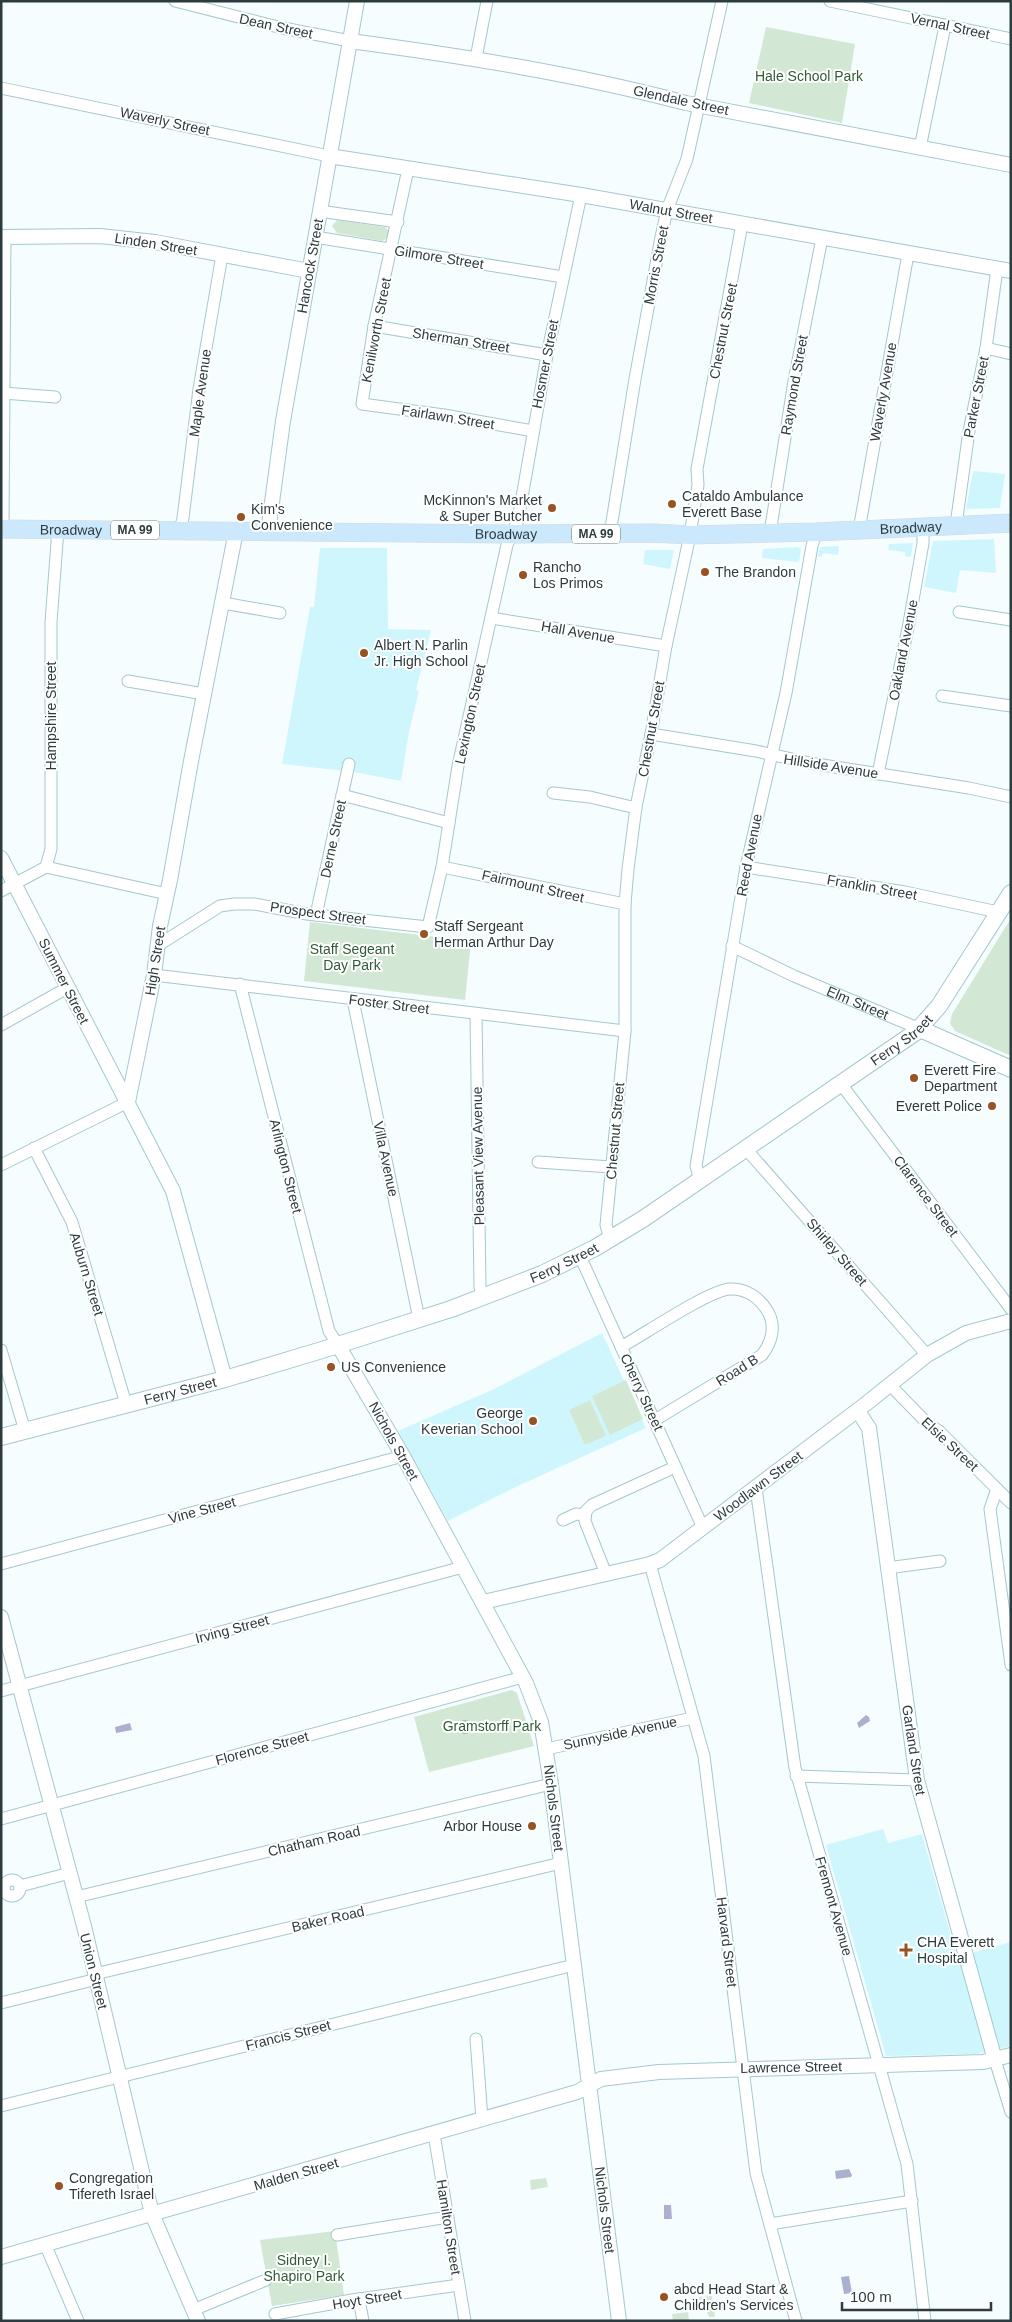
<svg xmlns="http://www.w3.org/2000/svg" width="1012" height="2322" viewBox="0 0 1012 2322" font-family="Arial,sans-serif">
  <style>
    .built { fill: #d0f6fd }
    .green { fill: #d3e8d4 }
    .water { fill: #a9b1cf }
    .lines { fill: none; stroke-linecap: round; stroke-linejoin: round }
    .minor-casing { stroke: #a3c8cf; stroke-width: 13 }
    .tertiary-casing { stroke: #a3c8cf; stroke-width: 16 }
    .secondary-casing { stroke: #a3c8cf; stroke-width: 18 }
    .primary-casing { stroke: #d5d8d8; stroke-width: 19 }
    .minor { stroke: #fff; stroke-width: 11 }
    .tertiary { stroke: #fff; stroke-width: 14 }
    .secondary { stroke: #fff; stroke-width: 16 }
    .primary { stroke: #cce8fd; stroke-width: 18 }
    .poi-dot { fill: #975324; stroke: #fff; stroke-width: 2 }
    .labels { text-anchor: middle; stroke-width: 4; stroke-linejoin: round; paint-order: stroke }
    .shield { fill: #fff; stroke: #6b7678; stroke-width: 1 }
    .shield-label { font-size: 12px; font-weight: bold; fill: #2c3b3e }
    .street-label { font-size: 14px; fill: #2c3b3e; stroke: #fff }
    .park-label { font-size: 14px; fill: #315b37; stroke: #fff }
    .poi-label { font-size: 14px; fill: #2c3b3e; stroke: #fff; text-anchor: start }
  </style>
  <rect width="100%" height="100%" fill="#f6fdfe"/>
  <path class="built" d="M973,471l32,3 -5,34 -34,1z
    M994,539l2,34 -36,-3 -4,23 -32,-6 9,-46z
    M913,543l-2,14 -6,-1v-4l-17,-2 1,-6z
    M839,546l-1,9 -15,-2 -1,4 -4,-1 2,-9z
    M798,547l3,2 -2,13 -37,-4 1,-9z
    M320,548h67l1,81 43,1 -15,60 3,1 -10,41 -8,49 -47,-9 -72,-8 28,-157h4z
    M645,550h29l-4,19 -27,-5z
    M602,1333l44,95 -126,57 -72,36 -50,-90 96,-42z
    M883,1829l5,14 34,-9 35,123 54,-15v104l-34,8 -91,2 -60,-211z"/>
  <path class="green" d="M766,27l89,17 -13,79 -93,-20z
    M337,220l48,7 4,4 -1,7 -6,3 -45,-8 -5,-7z
    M1011,918v138l-56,-25 -5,-8 2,-9z
    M310,922l161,19 -6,59 -161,-19z
    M626,1380l17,39 -33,16 -18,-39z
    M590,1400l16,36 -21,9 -16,-35z
    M512,1690l5,3 17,53 -105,26 -15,-55z
    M546,2178l2,9 -17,3 -1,-10z
    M335,2231l9,64 -72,11 -12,-66z
    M712,2296l3,21h-6l-3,-7 -5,1 -2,-14z
    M688,2312l1,9h-16l-1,-7z"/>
  <path class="water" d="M866,1715l3,2 1,4 -11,7 -2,-5z
    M458 1727a7 7 0 1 1 14 0a7 7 0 1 1-14 0Z
    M130,1723l2,7 -16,3 -1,-6z
    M849,2169l3,6 -1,2 -15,2 -1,-8z
    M664,2205h7l1,14h-8z
    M849,2276l3,17 -8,1 -3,-17z"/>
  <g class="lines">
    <defs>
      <g id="minor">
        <path d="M175,1l103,26 72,14"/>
        <path d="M830,1l181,38"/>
        <path d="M476,58l11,-57"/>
        <path d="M1,88l328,68"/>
        <path d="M920,148l25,-122"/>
        <path d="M408,169l-34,157 -12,78 82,11 89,16"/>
        <path d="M319,211l79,11"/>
        <path d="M315,237l248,40"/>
        <path d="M374,326l173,29"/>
        <path d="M986,348l25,6"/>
        <path d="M3,393l52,4"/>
        <path d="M956,525l13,-94 17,-83 11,-79"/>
        <path d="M3,529l2,-292"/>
        <path d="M180,530l3,-12 16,-129 23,-134"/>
        <path d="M859,530l49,-276"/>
        <path d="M770,533l24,-152 28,-143"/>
        <path d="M610,534l25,-155 26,-142 6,-27 20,-51 35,-158"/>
        <path d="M223,603l57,10"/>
        <path d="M959,612l52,8"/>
        <path d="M491,618l175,28"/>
        <path d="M128,681l76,13"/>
        <path d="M942,696l69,10"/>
        <path d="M651,734l105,17 54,12 159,25 42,9"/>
        <path d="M878,774l31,-151 14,-80v-17"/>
        <path d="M553,793l37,4 46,11"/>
        <path d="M342,795l107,28"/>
        <path d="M46,867l121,27"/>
        <path d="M442,867l183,37"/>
        <path d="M746,867l159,25 93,20"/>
        <path d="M1,891l45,-24 5,-18v-227l7,-93"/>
        <path d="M316,915l33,-151"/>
        <path d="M157,946l63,-40 14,-2h20l53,10 121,13 14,-60 16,-101 49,-221 11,-25 29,-165 34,-160"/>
        <path id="s1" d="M732,946l62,30 126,53"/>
        <path d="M154,975l471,56"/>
        <path d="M240,984l89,347 9,14"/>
        <path d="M353,1000l66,319"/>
        <path d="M476,1014l4,273 3,11"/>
        <path d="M1,1025l66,-37"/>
        <path d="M841,1084l170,225"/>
        <path d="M34,1148l38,74 54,182"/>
        <path d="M746,1149l181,206"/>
        <path d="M538,1162l73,5"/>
        <path d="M1,1165l127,-63"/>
        <path d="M700,1180l-4,-14 50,-299 40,-174 26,-147 4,-14"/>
        <path d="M610,1239l-4,-14 19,-194v-127l3,-35 8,-62 15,-73 15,-88 24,-111 8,-50 -1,-16 45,-245"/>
        <path d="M580,1256l123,272"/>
        <path d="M621,1347c22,-12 88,-57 109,-58 16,-1 30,9 38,23 8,14 4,30 -6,43l-107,65"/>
        <path d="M1,1350l24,81"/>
        <path d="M890,1385l38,39 11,7 72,72"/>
        <path d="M756,1488l39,280 112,396 18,157"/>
        <path d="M997,1489l-7,20 21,156"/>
        <path d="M563,1520l13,-6 9,1"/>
        <path d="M1,1564l402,-108"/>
        <path d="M650,1564l54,192 52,417 40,148"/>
        <path d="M887,1568l53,-7"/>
        <path d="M606,1574l-21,-53 1,-10 6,-6 83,-38"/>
        <path d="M1,1691l462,-124"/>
        <path d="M546,1749l147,-31"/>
        <path d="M796,1776l121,4"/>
        <path d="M1,1819l522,-142"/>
        <circle cx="12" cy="1888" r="8"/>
        <path d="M20,1886l50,-13"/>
        <path d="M76,1897l475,-113"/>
        <path d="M95,1974l466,-111"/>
        <path d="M1,2003l96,-24"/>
        <path d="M476,2039l6,80"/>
        <path d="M995,2060l16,52"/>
        <path d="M1,2106l573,-141"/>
        <path d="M434,2134l31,187"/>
        <path d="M770,2224l142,-23"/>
        <path d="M337,2235l111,-18"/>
        <path d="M45,2244l33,77"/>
        <path d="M359,2299l4,22"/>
        <path d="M193,2310l73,-30"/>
        <path d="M275,2314l77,-14 107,-15"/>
      </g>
      <path id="tertiary" d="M350,41c113,15 226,33 336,62l325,62
        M329,156l252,39 430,76
        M1,237l99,-1 55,6 154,29
        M268,532l15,-111 74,-420
        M1,858l172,333 52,188
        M128,1102l26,-127 6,-49 10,-46 21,-119 45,-230
        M338,1345l65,111 123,227 15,39 10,62 68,537
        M858,1411l11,17 48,352 78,280
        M483,1602l167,-38 10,-4 207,-157 60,-48 39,-22 45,-12
        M1,1617l83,309 68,288 46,107
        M1,2257l576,-165 24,-13 58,-7 324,-10 28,-7"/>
      <g id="secondary">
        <path d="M920,1029l91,40"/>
        <path id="s2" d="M1,1437l224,-58 97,-29 129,-41 91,-35 53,-26 48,-29 273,-187 23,-26 72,-113"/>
      </g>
      <g id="primary">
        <path id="s3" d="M1,529l511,5 142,-1 36,2 126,-3 195,-9"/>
      </g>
    </defs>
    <use href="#minor" class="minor-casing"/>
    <use href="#tertiary" class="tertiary-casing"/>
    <use href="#secondary" class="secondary-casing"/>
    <use href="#primary" class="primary-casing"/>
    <use href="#minor" class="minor"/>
    <use href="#tertiary" class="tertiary"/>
    <use href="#secondary" class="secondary"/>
    <use href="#primary" class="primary"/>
  </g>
  <g class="poi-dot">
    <circle cx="672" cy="504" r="5"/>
    <circle cx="552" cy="508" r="5"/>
    <circle cx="241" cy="517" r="5"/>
    <circle cx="705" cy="572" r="5"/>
    <circle cx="523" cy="575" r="5"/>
    <circle cx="364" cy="653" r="5"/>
    <circle cx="424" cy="934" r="5"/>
    <circle cx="914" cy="1078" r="5"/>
    <circle cx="992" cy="1106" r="5"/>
    <circle cx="331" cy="1367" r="5"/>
    <circle cx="533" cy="1421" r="5"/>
    <circle cx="532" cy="1826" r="5"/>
    <path d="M903.5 1942.5h5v5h5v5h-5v5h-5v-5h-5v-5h5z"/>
    <circle cx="59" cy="2186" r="5"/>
    <circle cx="664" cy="2297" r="5"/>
  </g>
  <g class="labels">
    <g class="shield">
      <rect x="111" y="520.5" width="48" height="19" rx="4"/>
      <rect x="572" y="524.5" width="48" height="19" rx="4"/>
    </g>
    <g class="shield-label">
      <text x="135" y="534">MA 99</text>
      <text x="596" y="538">MA 99</text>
    </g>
    <g class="street-label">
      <text transform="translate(276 26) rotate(12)" y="5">Dean Street</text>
      <text transform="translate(950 26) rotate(12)" y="5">Vernal Street</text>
      <text transform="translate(681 100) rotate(12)" y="5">Glendale Street</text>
      <text transform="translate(165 121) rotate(12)" y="5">Waverly Street</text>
      <text transform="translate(671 211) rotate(10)" y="5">Walnut Street</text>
      <text transform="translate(156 244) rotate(9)" y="5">Linden Street</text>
      <text transform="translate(439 257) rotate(9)" y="5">Gilmore Street</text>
      <text transform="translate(656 265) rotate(-79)" y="5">Morris Street</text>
      <text transform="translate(310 266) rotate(-80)" y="5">Hancock Street</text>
      <text transform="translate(376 330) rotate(-79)" y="5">Kenilworth Street</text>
      <text transform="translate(723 331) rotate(-79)" y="5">Chestnut Street</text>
      <text transform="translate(461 340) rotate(9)" y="5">Sherman Street</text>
      <text transform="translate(545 364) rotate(-79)" y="5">Hosmer Street</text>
      <text transform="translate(794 385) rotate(-80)" y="5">Raymond Street</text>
      <text transform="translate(883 392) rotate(-80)" y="5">Waverly Avenue</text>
      <text transform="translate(200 393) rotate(-82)" y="5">Maple Avenue</text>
      <text transform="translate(976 397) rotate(-79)" y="5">Parker Street</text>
      <text transform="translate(448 417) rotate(9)" y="5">Fairlawn Street</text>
      <text dy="5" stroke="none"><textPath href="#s3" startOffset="910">Broadway</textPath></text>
      <text dy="5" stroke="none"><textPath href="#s3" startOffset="70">Broadway</textPath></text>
      <text dy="5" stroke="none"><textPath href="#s3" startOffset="505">Broadway</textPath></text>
      <text transform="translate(578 632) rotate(10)" y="5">Hall Avenue</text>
      <text transform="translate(903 650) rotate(-79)" y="5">Oakland Avenue</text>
      <text transform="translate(470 714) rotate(-78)" y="5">Lexington Street</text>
      <text transform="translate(51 716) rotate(-90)" y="5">Hampshire Street</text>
      <text transform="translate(651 729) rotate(-80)" y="5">Chestnut Street</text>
      <text transform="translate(831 766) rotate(9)" y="5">Hillside Avenue</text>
      <text transform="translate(333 839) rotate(-78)" y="5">Derne Street</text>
      <text transform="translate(749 855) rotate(-79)" y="5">Reed Avenue</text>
      <text transform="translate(533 886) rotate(13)" y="5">Fairmount Street</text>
      <text transform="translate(872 887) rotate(10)" y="5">Franklin Street</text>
      <text transform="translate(318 913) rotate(8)" y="5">Prospect Street</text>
      <text transform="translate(155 961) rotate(-81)" y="5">High Street</text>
      <text transform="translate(64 981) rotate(63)" y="5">Summer Street</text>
      <text dy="5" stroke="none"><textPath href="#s1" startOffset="138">Elm Street</textPath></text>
      <text transform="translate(389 1004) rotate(7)" y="5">Foster Street</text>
      <text dy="5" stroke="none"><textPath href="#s2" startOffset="995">Ferry Street</textPath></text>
      <text transform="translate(615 1131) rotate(-85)" y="5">Chestnut Street</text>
      <text transform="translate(478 1156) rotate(-91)" y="5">Pleasant View Avenue</text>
      <text transform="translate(386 1159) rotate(78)" y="5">Villa Avenue</text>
      <text transform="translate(286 1166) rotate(76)" y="5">Arlington Street</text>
      <text transform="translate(926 1196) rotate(53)" y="5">Clarence Street</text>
      <text transform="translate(837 1252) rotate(49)" y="5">Shirley Street</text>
      <text dy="5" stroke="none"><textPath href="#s2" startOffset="590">Ferry Street</textPath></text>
      <text transform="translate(87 1274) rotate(73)" y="5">Auburn Street</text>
      <text transform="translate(737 1370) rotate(-32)" y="5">Road B</text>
      <text dy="5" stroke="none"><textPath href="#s2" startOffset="185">Ferry Street</textPath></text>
      <text transform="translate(642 1392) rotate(65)" y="5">Cherry Street</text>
      <text transform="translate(394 1441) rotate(61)" y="5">Nichols Street</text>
      <text transform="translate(950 1444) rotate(43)" y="5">Elsie Street</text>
      <text transform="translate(758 1486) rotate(-37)" y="5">Woodlawn Street</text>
      <text transform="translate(202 1510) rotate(-15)" y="5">Vine Street</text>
      <text transform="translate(232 1629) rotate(-15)" y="5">Irving Street</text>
      <text transform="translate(620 1733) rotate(-12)" y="5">Sunnyside Avenue</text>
      <text transform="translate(262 1748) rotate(-15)" y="5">Florence Street</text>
      <text transform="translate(914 1750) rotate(81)" y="5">Garland Street</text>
      <text transform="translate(554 1808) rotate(83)" y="5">Nichols Street</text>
      <text transform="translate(314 1841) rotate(-13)" y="5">Chatham Road</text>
      <text transform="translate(834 1906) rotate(74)" y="5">Fremont Avenue</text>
      <text transform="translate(328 1919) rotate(-13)" y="5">Baker Road</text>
      <text transform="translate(727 1942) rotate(83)" y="5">Harvard Street</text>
      <text transform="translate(94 1971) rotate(76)" y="5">Union Street</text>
      <text transform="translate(288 2035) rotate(-14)" y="5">Francis Street</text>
      <text transform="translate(791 2067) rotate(-1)" y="5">Lawrence Street</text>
      <text transform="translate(296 2174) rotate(-16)" y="5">Malden Street</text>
      <text transform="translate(605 2210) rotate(83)" y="5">Nichols Street</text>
      <text transform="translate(449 2227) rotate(81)" y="5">Hamilton Street</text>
      <text transform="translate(367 2299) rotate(-9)" y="5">Hoyt Street</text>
    </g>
    <g class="park-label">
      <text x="809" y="81">Hale School Park</text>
      <text x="352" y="954">Staff Segeant<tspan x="352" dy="16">Day Park</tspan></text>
      <text x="492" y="1731">Gramstorff Park</text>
      <text x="304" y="2265">Sidney I.<tspan x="304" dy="16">Shapiro Park</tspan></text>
    </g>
    <g class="poi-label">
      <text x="682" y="501">Cataldo Ambulance<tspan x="682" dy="16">Everett Base</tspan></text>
      <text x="542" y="505" text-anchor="end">McKinnon's Market<tspan x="542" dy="16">&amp; Super Butcher</tspan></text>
      <text x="251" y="514">Kim's<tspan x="251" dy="16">Convenience</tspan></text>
      <text x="533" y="572">Rancho<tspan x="533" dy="16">Los Primos</tspan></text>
      <text x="715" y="577">The Brandon</text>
      <text x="374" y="650">Albert N. Parlin<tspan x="374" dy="16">Jr. High School</tspan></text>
      <text x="434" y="931">Staff Sergeant<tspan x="434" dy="16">Herman Arthur Day</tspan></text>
      <text x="924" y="1075">Everett Fire<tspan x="924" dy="16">Department</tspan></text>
      <text x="982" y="1111" text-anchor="end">Everett Police</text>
      <text x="341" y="1372">US Convenience</text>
      <text x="523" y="1418" text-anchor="end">George<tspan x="523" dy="16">Keverian School</tspan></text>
      <text x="522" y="1831" text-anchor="end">Arbor House</text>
      <text x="917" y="1947">CHA Everett<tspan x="917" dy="16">Hospital</tspan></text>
      <text x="69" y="2183">Congregation<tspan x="69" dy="16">Tifereth Israel</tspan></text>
      <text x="674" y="2294">abcd Head Start &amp;<tspan x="674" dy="16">Children's Services</tspan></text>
    </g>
  </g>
  <rect width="1012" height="2322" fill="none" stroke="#2c3b3e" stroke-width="5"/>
  <path d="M842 2302v8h149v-8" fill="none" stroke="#2c3b3e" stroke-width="2.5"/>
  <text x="850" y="2302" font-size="15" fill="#2c3b3e" stroke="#ffffff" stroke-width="4" paint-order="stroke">100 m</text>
</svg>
